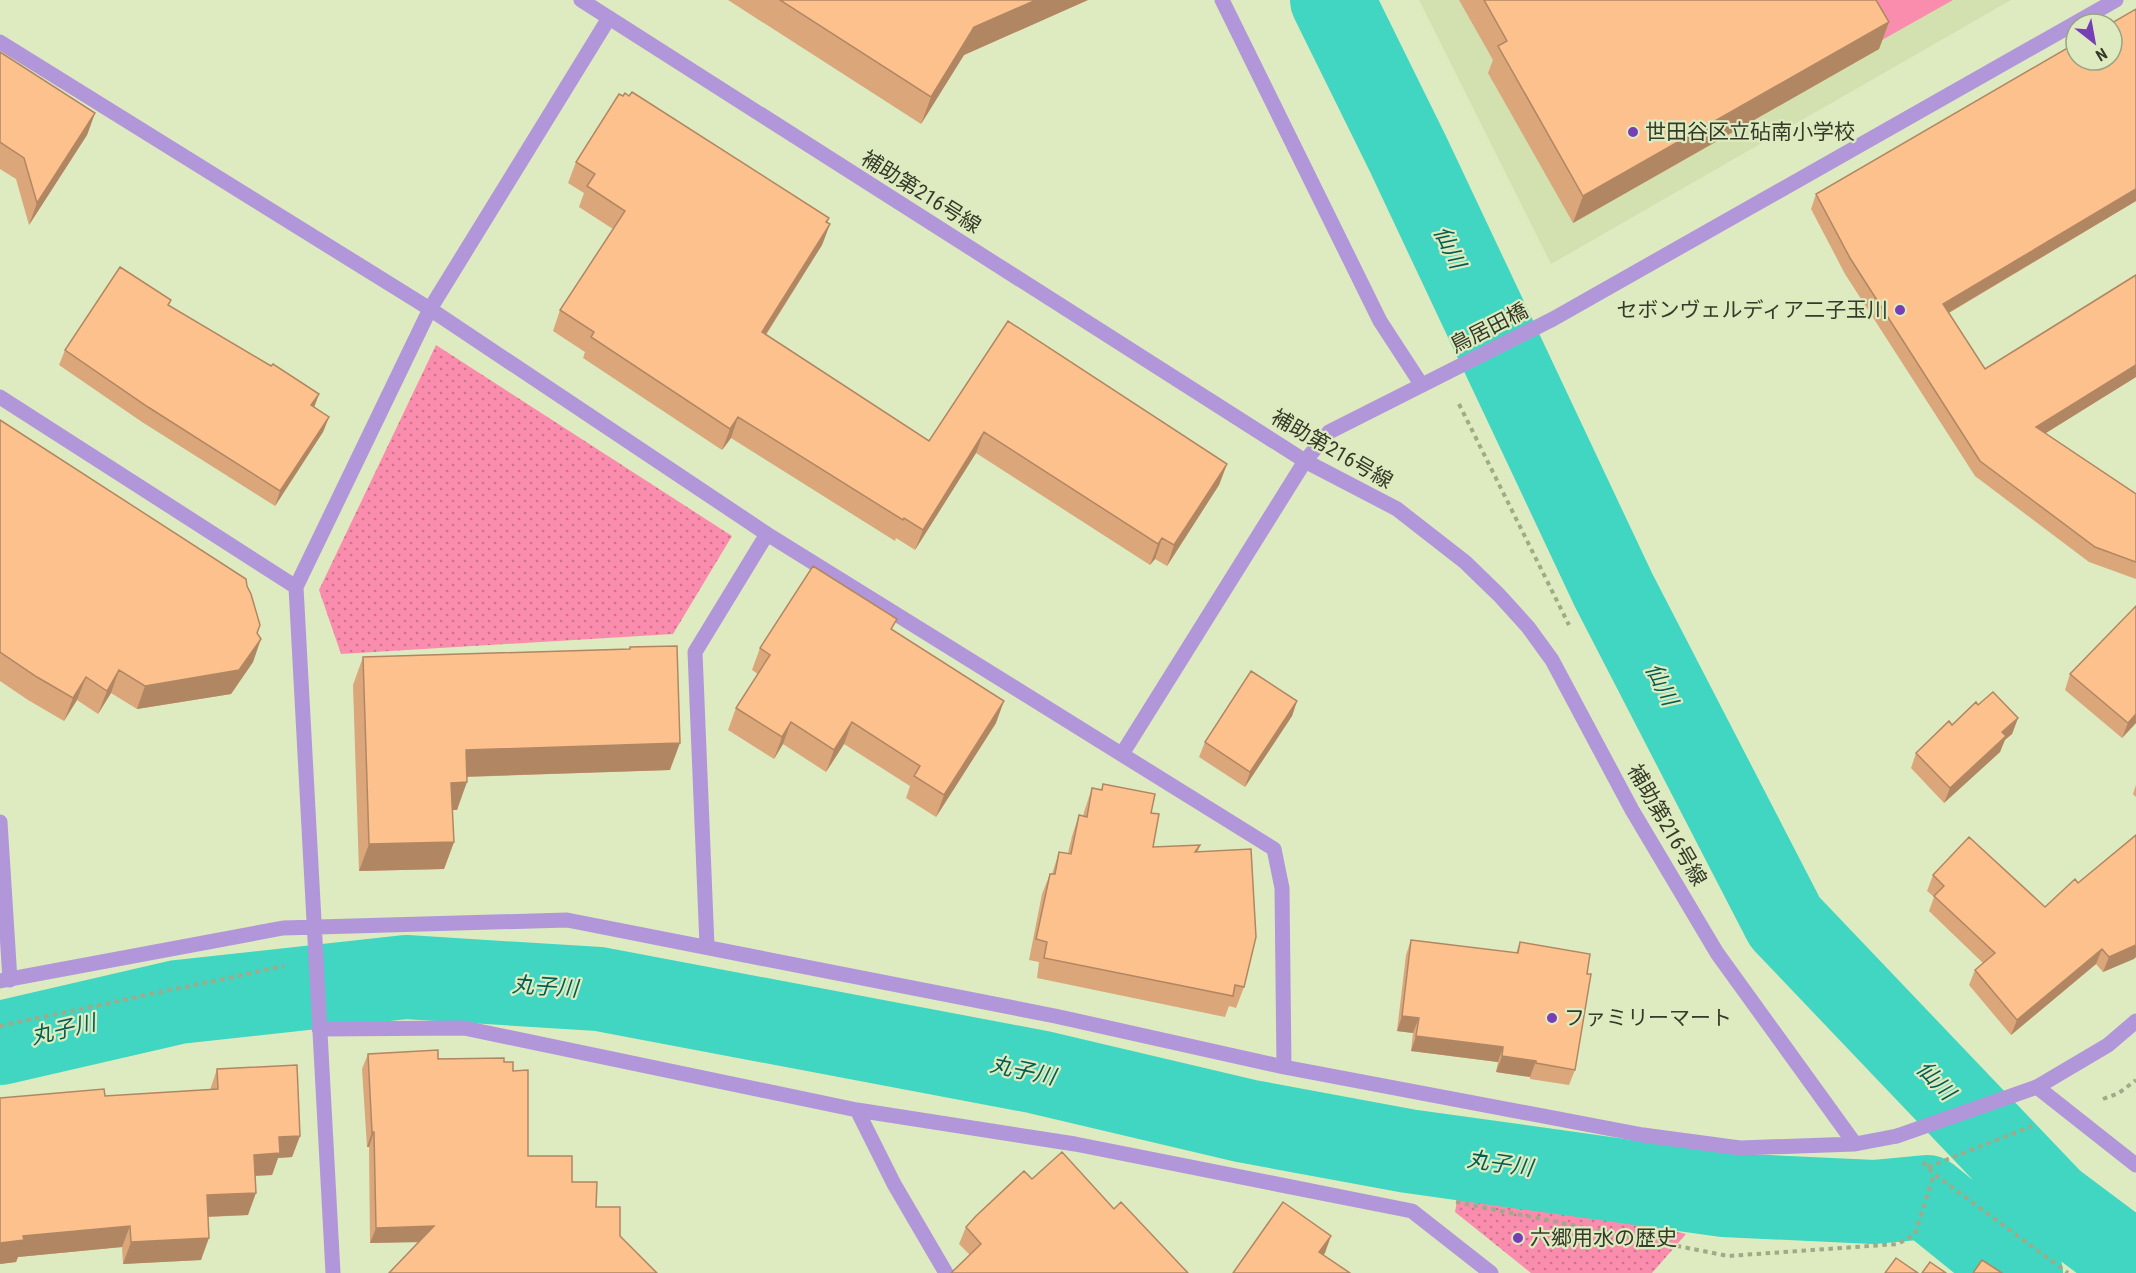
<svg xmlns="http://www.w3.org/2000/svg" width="2136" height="1273" viewBox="0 0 2136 1273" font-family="'Roboto Condensed','Noto Sans JP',sans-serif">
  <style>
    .built { fill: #d2e1af }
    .park { fill: url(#park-dots) }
    .pitch { fill: #fa8dae }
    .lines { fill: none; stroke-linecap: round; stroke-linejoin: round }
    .river { stroke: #40d6c1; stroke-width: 84 }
    .path { stroke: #a0aa89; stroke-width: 4; stroke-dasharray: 4.5 4.5; stroke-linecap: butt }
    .minor { stroke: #b197da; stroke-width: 15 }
    .tertiary { stroke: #b197da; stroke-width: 15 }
    .wall { fill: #daa67a }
    .shaded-wall { fill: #b18763 }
    .building { fill: #fdc18e; stroke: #b18763; stroke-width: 1.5 }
    .poi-dot { fill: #763fb5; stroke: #deebc0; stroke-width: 2 }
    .labels { text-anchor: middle; stroke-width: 4.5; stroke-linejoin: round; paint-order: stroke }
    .poi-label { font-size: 21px; fill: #353a29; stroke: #deebc0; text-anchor: start }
    .street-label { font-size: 21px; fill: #353a29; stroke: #deebc0 }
    .water-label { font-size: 22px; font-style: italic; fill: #055d52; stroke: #deebc0 }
  </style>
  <defs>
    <pattern id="park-dots" width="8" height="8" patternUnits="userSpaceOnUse" patternTransform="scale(1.5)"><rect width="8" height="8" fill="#fa8dae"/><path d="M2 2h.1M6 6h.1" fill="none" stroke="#cb748e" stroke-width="1.8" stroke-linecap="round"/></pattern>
  </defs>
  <rect width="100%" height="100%" fill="#deebc0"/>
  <path class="built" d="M1419,0h592l-460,264z"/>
  <path class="park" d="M436,345l296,191 -59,98 -332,20 -22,-64z
    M1462,1173l224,61 -34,39h-121l-76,-61z"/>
  <path class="pitch" d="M1859,0h94l-71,40z"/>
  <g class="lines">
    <path class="river" d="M1332,0l76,154 206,437 171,331 267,280 84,63
      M0,1043l178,-41 228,-25 193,12 439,83 208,49 162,30 315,44 151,7 53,-5 94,76"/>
    <path class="path" d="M1459,404l110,221
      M0,1026l284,-60
      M2103,1099l16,-6 17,-13
      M1923,1162l11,12 134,99
      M1928,1167l104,-41
      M1456,1202l272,54 170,-12 17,-10 19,-60"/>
    <path class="minor" d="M1222,0l158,321 41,63
      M0,42l430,267 337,225 507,315 8,39 2,179
      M0,397l296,190
      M1305,461l92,48 68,53 34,33 29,32 24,33 80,150 85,143 138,191
      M1122,754l183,-293 24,-29 224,-113 563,-319
      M0,822l10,158
      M707,946l-12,-294 72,-118
      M0,981l283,-53 284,-8 488,96 229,51 359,68 97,13 115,-4 42,-8
      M319,1029l145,-1 393,82 218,34 337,67 79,62
      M2037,1087l99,78
      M857,1110l37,74 52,89
      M333,1273l-37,-686 134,-278 179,-291"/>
    <path class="tertiary" d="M581,0l724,461
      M1897,1136l140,-49 71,-42 28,-24"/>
  </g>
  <path class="wall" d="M728,0h360l-124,55 -43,69z
    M1459,0h417l13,22 -10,27 -306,174 -85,-150 5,-13z
    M2136,9v192l-187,112 36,56 151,-94v102l-91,56 91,61v85l-47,-17 -114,-86 -130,-202 -34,-65 5,-15z
    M0,52l95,61 -8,22 -58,90 -13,-46 -16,-10z
    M576,162l253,56 -2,4 3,2 -8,21 -56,90 163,106 79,-120 219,143 -8,21 -52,81 -12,-7 -5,6 -174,-112 -61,97 -19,-12 -1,3 -164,-103 -9,12 -139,-92 2,-6 -32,-21 7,-21 53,-81 -34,-22 5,-14 -16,-10z
    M65,350l254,44 -5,13 15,10 -6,15 -48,74 -133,-84 -83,-57z
    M0,420l247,166 10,47 -4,29 -22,32 -94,15 -26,-16 -13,21 -21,-14 -13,21 -36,-21 -28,-19z
    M893,631l103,92 -60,94 -30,-19 4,-12 -66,-42 -18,28 -43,-28 -9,15 -46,-29 8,-22 22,-34 -6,-4 8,-22z
    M630,647l40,123 -203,7 -10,33h-5l2,32 -10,27 -85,2 -6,-186 10,-28 266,-8z
    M2070,674l66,49 -14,15 -57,-48z
    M1297,701l-5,15 -47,71 -46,-30 6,-15z
    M1978,705l40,13 -6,16 -8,6 -4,12 -56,51 -33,-35 5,-15 36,-28z
    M1103,784l48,29 2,34 47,-2 -2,7 46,135 -8,21 -7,-2 -4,11 -188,-39 2,-16 -10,-2 13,-66 8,-20h2l7,-22 9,1 4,-17 7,-21 4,1 2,-7 7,-21 9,2z
    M2136,785v12l-3,-3z
    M2136,835v122l-33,15 -7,-8 -85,71 -42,-50 6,-15 8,-7 -54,-52 5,-14 -7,-6 6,-16 112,32 33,-24z
    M1411,940l105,13 4,-11 67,32 -12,96 -6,15 -39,-6v-2l-34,-5 2,-10 -87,-11 2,-18 -16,-2 9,-76z
    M368,1054l136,8 9,9 15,85 44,26 24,25 24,29 -250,7 -1,-96h-2l-5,-78z
    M217,1069l83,67 -8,21 -14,1 -6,17 -17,1 -7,39 -40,2 -7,43 -78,4 -1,-17 -104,10 -2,5 -16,2 105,-168 105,-6z
    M1032,1179l82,30 -144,46 -11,-11 7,-17z"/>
  <path class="shaded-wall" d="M1036,0h52l-124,55 -43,69 10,-27 43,-70z
    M1889,22l-10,27 -306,174 10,-27z
    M95,113l-8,22 -58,90 8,-22z
    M2136,189v12l-198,118 5,-15z
    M829,218l-7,19 8,-13 -8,21 -68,108 8,-21z
    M2136,365v12l-106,66 6,-16z
    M319,394l-6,16 -2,-5z
    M329,417l-6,15 -48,74 5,-15z
    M738,417l-7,21 -9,12 8,-21z
    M984,432l-8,21 -61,97 8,-20z
    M1227,464l-8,21 -52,81 7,-21z
    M1162,538l-7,21 -5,6 8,-21z
    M261,639l-8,23 -22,32 -94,15 8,-23z
    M119,670l-8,23 -13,21 9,-23z
    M86,677l-9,23 -13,21 9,-23z
    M1004,701l-8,22 -60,94 8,-22z
    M1297,701l-5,15 -47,71 5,-15z
    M2136,714v9l-14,15 6,-15z
    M2018,718l-6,16 -7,6 -5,12 -56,51 6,-15 52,-56z
    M791,722l-8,22 -9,15 8,-22z
    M852,722l-8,22 -18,28 8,-22z
    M680,743l-10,27 -214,7 10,-27z
    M467,782l-10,28h-16l10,-27z
    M454,842l-10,27 -85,2 10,-27z
    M2136,945v12l-2,2 -31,13 6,-15z
    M2102,949l-6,15 -85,71 6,-15z
    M1402,1016l17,2 -6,15 -16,-2z
    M1416,1036l87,11 -5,15 -87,-11z
    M1502,1056l34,5 -6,16 -34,-5z
    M372,1132h2l-5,15h-2z
    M300,1136l-8,21 -14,1 -6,17 -26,1 8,-21 25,-18z
    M256,1193l-8,22 -49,2 8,-22z
    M130,1226l-8,21 -104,10 -2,5 -16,2v-21l23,-7z
    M434,1226l-6,16 -58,1 6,-15z
    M1331,1236l-6,17 -12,16 6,-17z
    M209,1238l-8,22 -78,4 8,-22z"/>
  <path class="building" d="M780,0h256l-62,27 -43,70z
    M1484,0h392l13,22 -306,174 -85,-150 9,-5z
    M2136,9v180l-193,115 42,65 151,-94v90l-100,62 100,67v68l-41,-15 -115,-86 -130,-203 -34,-64 260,-151v17h36v-36h-2z
    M0,52l95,61 -58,90 -13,-45 -24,-16z
    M632,92l197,126 -3,4 4,2 -68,108 167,109 79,-120 219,143 -53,81 -12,-7 -4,6 -174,-112 -61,98 -19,-12 -1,2 -165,-103 -8,12 -139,-92 3,-5 -34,-22 65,-99 -38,-25 8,-12 -19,-12 43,-68 4,2 2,-3 4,3z
    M120,267l51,33 -3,5 103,61 2,-2 46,30 -8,11 18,12 -49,74 -132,-84 -83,-57z
    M0,420l246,159 1,7 4,8 9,31 -3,8 4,6 -22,31 -94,16 -26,-16 -12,21 -21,-14 -13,21 -36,-21 -37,-25z
    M813,566l84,53 -6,10 113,72 -60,94 -30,-19 6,-10 -68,-44 -18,28 -43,-28 -9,15 -46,-29 34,-53 -10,-7z
    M2136,606v108l-8,9 -58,-49z
    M677,646l3,97 -214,7 1,32 -16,1 3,59 -85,2 -6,-187 267,-8v-2z
    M1251,671l46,30 -47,71 -45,-30z
    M1993,692l25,26 -16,14 4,4 -56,52 -34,-35 33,-32 3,4 24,-23 2,3z
    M1103,784l52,10 -4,19 8,1 -6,33 47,-2 -5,7 56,-3 5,88 -12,50 -9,-2 -2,11 -189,-38 3,-16 -11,-3 14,-65h5l4,-22 12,2 8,-39 8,2 5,-29 10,2z
    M2136,835v110l-27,12 -7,-8 -85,71 -42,-50 20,-17 -61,-57 10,-10 -11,-11 36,-38 76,70 30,-28 3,4z
    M1411,940l107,13 2,-11 70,12 -3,20h4l-16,96 -39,-7v-2l-34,-5 1,-9 -87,-11 3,-18 -17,-2z
    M438,1050v9l66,-1v4h9v9l15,-1v86h44v26h25l-1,25h24v29l37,37h-268l45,-47 -58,2 -2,-96h-2l-4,-78z
    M297,1065l3,71 -21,1 1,16 -26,2 2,38 -49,2 2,43 -78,4 -1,-16 -107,10 1,4 -24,3v-145l104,-9 1,7 113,-7 -1,-20z
    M1062,1152l52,57 7,-7 67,71h-237l30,-29 -15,-17 10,-11 48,-45 8,8z
    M1283,1202l48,34 -12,16 31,21h-117z
    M1896,1258l22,15h-33z
    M1982,1260l20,13h-29z
    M1930,1262l16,11h-24z"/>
  <g class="poi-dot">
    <circle cx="1633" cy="132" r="6"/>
    <circle cx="1900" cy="310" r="6"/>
    <circle cx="1552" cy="1018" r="6"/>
    <circle cx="1518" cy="1238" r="6"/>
  </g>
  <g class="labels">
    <g class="poi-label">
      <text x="1645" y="139">世田谷区立砧南小学校</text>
      <text x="1888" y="317" text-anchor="end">セボンヴェルディア二子玉川</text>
      <text x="1564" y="1025">ファミリーマート</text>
      <text x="1530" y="1245">六郷用水の歴史</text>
    </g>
    <g class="street-label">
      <text transform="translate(921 192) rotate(32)" y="7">補助第216号線</text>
      <text transform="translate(1489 328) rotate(-27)" y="7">鳥居田橋</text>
      <text transform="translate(1332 449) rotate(30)" y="7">補助第216号線</text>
      <text transform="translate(1667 825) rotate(60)" y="7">補助第216号線</text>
    </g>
    <g class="water-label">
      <text transform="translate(1450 247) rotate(64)" y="8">仙川</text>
      <text transform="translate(1662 684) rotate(63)" y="8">仙川</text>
      <text transform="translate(545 986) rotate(4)" y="8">丸子川</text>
      <text transform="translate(63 1029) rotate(-13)" y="8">丸子川</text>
      <text transform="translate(1023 1070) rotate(12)" y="8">丸子川</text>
      <text transform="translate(1936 1080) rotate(46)" y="8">仙川</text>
      <text transform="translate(1500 1163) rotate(8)" y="8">丸子川</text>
    </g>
  </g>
  <g transform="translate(2094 42) rotate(149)"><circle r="28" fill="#deebc0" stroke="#9aa484" stroke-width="1.5"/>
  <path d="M0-4.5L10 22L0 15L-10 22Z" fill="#763fb5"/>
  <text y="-9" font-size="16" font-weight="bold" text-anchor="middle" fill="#353a29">N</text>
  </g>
</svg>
